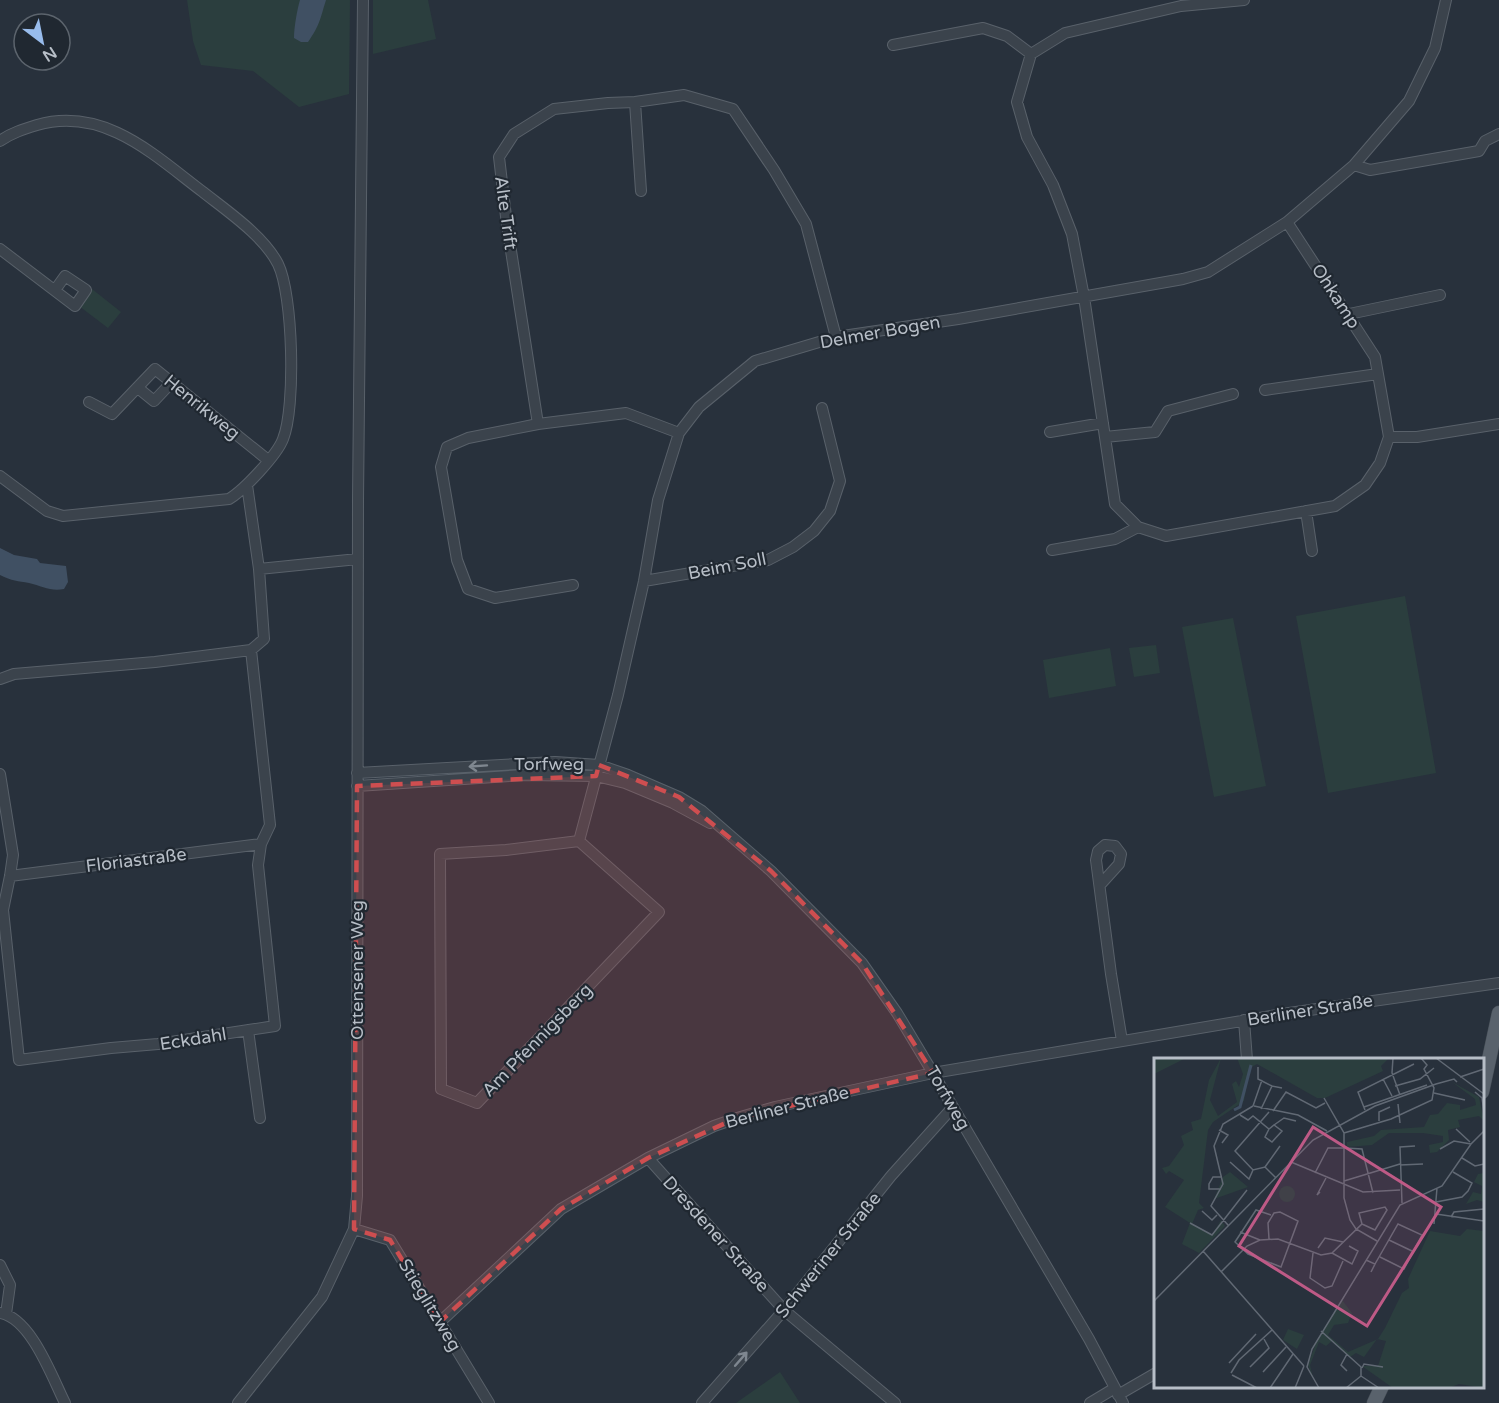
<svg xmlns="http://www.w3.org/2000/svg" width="1499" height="1403" viewBox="0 0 1499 1403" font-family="'Varela Round',sans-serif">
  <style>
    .green { fill: #2b3e3e }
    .water { fill: #405063 }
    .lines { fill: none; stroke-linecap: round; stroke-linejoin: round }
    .minor-casing { stroke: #59616a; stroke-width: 12 }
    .major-casing { stroke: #444c55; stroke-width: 15 }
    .minor { stroke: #3b434c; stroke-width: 10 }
    .major { stroke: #59626c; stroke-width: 14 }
    .oneway { stroke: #7f8790 }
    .marked { fill: #ce4e50; fill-opacity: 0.2; stroke: #ce4e50; stroke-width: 4.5; stroke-dasharray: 12 8; stroke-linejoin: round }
    .labels { text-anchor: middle; stroke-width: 4.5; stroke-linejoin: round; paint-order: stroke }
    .street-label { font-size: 18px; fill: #b7bec7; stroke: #202831 }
    .inset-river { fill: none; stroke: #405063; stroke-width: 3 }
    .inset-road { fill: none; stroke: #616974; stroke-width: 1.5 }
    .view { fill: #be5a86; fill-opacity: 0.15; stroke: #be5a86; stroke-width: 3 }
    .inset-edge { fill: none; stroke: #b7bec7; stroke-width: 3 }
  </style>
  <rect width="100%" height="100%" fill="#28313c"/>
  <path class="green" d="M187,0h163l-1,94 -50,13 -46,-36 -52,-6 -8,-24z
    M373,0h55l8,39 -63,15z
    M92,289l29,23 -13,16 -29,-22z
    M1405,596l31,177 -108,20 -32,-177z
    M1233,618l33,168 -52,11 -32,-170z
    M1156,645l4,28 -26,4 -5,-29z
    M1110,648l6,38 -67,12 -6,-38z
    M780,1372l20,31h-64z"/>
  <path class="water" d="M300,0h26c-6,19 -6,25 -18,42h-7l-7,-4c0,-10 3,-28 6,-38z
    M0,548l14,7 23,4 3,4 26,3 2,16 -4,7c-13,3 -22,-3 -35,-6 -11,-2 -17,-2 -29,-8z"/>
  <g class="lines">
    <defs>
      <path id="minor" d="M1244,0l-63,6 -116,27 -34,21 -14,48 10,35 26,48 19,49 12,63 31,207 23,23 28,9 169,-30 30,-21 15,-22 9,-26 -14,-80 -88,-135
        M893,45l90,-17 24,8 24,18
        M635,102l6,89
        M0,141c11,-8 24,-12 37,-16 67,-19 117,30 166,67 24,19 61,44 75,72 15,30 18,143 5,175 -6,16 -39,51 -54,60l-166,17 -16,-5 -47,-35
        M1354,165l16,5 109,-19 6,-10 14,-7
        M0,249l75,57 11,-16 -21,-14 -10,14
        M1349,314l91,-19
        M138,388l16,13 17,-18
        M1265,390l113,-16
        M89,402l23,12 43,-45 113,91
        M538,424l-31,-199 -8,-68 15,-23 40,-25 54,-6 27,-1 49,-7 49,14 41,61 32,54 30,113
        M1050,432l53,-9
        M1105,437l50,-5 13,-21 65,-17
        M1389,437h28l82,-13
        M247,485l12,84 99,-10
        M1306,511l6,40
        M1052,550l63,-11 23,-12
        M644,581l124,-21 25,-13 21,-16 16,-20 10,-30 -18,-73
        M573,585l-78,13 -27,-9 -11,-29 -16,-93 6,-20 21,-9 70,-14 88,-11 53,20
        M0,679l14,-5 141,-12 96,-12 13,-11 -5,-70
        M357,773l198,-11 44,3 29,10 51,22 23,14 69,60 91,92 35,50 36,60 156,266 34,64
        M0,774l13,81 -3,21 -7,34 16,150 92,-12 47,-4 117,-18 -17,-161 3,-21 9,-19 -19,-175
        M357,786l167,-11 72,1 29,7 48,20 37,20
        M579,841l80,71 -182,191 -36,-14 -1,-235 66,-4 73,-9 39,-146 26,-114 14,-81 21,-67 20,-26 56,-46 81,-24 122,-18 225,-40 25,-7 79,-50 67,-57 55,-64 26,-53 11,-48
        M10,876l251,-32
        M1100,885l19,-21 2,-10 -6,-8 -10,-1 -7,6 -2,9 15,114 11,67
        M1244,1020l3,40
        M248,1030l12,88
        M648,1158l136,152 111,93
        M354,1229l36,11 99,163
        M0,1265l10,20 -4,29
        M0,1313c31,5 52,64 65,90
        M440,1322l121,-113 87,-51 66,-32 23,-8 38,-11 158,-34 356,-60 210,-30
        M1118,1395l38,-22
        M238,1403l84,-106 32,-68 3,-33 1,-695 5,-501
        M702,1403l82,-93 107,-134 62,-69
        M1090,1403l25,-15"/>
      <path id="major" d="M1482,1092l17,-79
        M1374,1403l8,-17"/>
    </defs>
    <use href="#minor" class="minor-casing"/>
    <use href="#major" class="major-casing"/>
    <use href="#minor" class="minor"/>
    <use href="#major" class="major"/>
  </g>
  <defs><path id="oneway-shaft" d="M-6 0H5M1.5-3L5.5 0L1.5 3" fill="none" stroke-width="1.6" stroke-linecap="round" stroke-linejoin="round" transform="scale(1.5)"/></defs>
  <g class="oneway">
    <use href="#oneway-shaft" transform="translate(478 766) rotate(176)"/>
    <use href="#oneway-shaft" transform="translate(741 1359) rotate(-49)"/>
  </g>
  <path class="marked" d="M599,765l80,32 92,74 91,92 71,110 -196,45 -89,40 -87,51 -121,113 -50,-82 -36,-11 3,-443 239,-10z"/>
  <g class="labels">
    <g class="street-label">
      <text transform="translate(506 213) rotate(82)" y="6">Alte Trift</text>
      <text transform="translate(1336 296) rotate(57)" y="6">Ohkamp</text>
      <text transform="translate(880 332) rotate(-10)" y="6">Delmer Bogen</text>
      <text transform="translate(202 407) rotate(39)" y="6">Henrikweg</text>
      <text transform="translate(727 566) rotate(-11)" y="6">Beim Soll</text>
      <text x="549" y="770">Torfweg</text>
      <text transform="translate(136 860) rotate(-7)" y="6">Floriastraße</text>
      <text transform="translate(357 970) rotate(-90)" y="6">Ottensener Weg</text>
      <text transform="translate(1310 1010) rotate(-9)" y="6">Berliner Straße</text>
      <text transform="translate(193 1039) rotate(-9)" y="6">Eckdahl</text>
      <text transform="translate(537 1040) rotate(-46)" y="6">Am Pfennigsberg</text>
      <text transform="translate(948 1098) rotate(60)" y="6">Torfweg</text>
      <text transform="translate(787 1107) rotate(-14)" y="6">Berliner Straße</text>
      <text transform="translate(716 1234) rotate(48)" y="6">Dresdener Straße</text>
      <text transform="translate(828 1255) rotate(-51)" y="6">Schweriner Straße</text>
      <text transform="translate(430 1305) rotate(59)" y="6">Stieglitzweg</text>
    </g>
  </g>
  <g transform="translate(1154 1058)">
    <rect width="330" height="330" fill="#28313c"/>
    <path d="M0,0h32l-32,16zM67,0l-11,42 8,16 19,-14 -5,-18 4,-3 3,6 4,-13 -6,-16h152l-8,8 2,5 -58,27h-8l-60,-34 -7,4 -6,33 -31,21 -5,8 -9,73 5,5 -6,2 -6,14 20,11 9,-15 4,6 -26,27 -17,-9 8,-21 -25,-16 19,-27 -15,-9 -3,3 -4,-6 7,-2 15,-21 -3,-9 12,-6 -2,-8 10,-3 8,-39zM298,24l27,15 5,24 -5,-5 -21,4 2,7 -12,3 1,10 -12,12 -7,1 -1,-8 14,-3v-6l-20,-3h-34l-17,12 -25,2v-5l27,-6 7,-6 43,-3 6,-12 8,-1 9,-11 13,2v5l16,-5 -1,-6zM76,114l18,15 -34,12 9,-22zM330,115v29l-7,-2 -11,4 7,-12 8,2 1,-8 -8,-4 4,-8zM125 136a8 8 0 1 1 16 0a8 8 0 1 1-16 0ZM313,171l17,2v157l-25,-4 -10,4h-56l-31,-22h16l8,-25 -9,-2 -13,18 -8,-4 -6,4 -18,-16 -6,5 -7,-4 -9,23 3,13 -5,-13 9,-25 25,-40 10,13 -4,10 -14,2 -6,10 20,17 30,-13 7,-11 17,-35 7,-5 -1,-9 22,-48 30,5zM134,271l16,6 -7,14 -14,-9z" fill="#2b3e3e"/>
    <path class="inset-river" d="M80,52l6,-3 11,-42"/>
    <path class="inset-road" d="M239,0l-1,15 8,22M282,0l48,36M104,9v12l14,7M306,19l24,-8M229,21l9,17M241,28l25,-7 14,-11M321,34l7,6 2,14M280,35l31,7M170,40l20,35v65l6,22 6,9 21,12M244,46l2,19M99,48l9,-26M100,48l44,9 29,16M210,49l63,-22M107,51l11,-23 10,2M211,52l-7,-18 56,-28M119,53l13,-19 30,16 9,-5M115,54l-34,39 18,19 12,-3 11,11M86,57l8,5 5,-4 16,13 5,-4 8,6 -10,11 -7,-5 4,-8M225,63v-9l11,-5M120,67l10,-7 12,3M302,71l14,13M65,72l9,5 -6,8M190,75l47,-14 41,-19 2,-12 -10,-19 3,-4 -6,-7M191,90l17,1 11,44M286,91l14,-8 17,3M308,100l13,8 9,-2M76,104l19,17 4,-9M137,104l72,30 37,-2M246,107l23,-1M111,109l15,-21M161,115l13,-25h17M190,123l56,-17M67,131h-12v-5l4,-7h9M166,134l-3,3 9,-17M282,144l26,-5 6,-6 4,-8 -19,-11M248,145l-2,-56 15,-1M48,153l10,9 5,-5M282,156l48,7M297,159l3,-5 30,-3M36,165l22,12 35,-45M280,166l3,-36M74,167l-17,-19 12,-22 -9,-38 9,-22 30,-18M86,174l20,8M115,181l-1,-16 6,-10 6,-1 18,9 -17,46 -33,-13 -13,-12 21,-32 15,5M235,182l23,11M164,190l7,-10 18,4M49,193l101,115M159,195l-3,25 15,10 7,-2 11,-25M178,195l20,11 6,-13 -9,-5M212,202l9,4 -4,8M221,206l23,-40 24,11 -18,34 -24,-12M67,214l26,-26 13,-6 18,-1 43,16 11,-2 30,-29 13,6 12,-20 -2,-3 -26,6 3,11M0,243l159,-161 62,-34 61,-22 18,-5 3,3M167,273l40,36v9M193,296l-6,11 6,6M75,305l27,-29M96,309l19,-19 -5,-9M208,310l2,-4 19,3M109,314l23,-25M77,315l8,-13 33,-30M78,317l25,13M207,318l18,12M116,330l23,-34M141,330l9,-22M165,330l-12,-21 5,-18 88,-144 42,-19 29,-42 13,-13M192,330l15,-12"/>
    <path class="view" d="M159,69l128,80 -74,119 -128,-80z"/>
    <rect width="330" height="330" class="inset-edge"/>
  </g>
  <g transform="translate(42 42) rotate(148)"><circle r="28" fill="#202831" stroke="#5c646d" stroke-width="1.5"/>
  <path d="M0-4.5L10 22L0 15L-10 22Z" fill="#98bcec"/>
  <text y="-9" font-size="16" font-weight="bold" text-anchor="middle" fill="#b7bec7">N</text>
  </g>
</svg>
